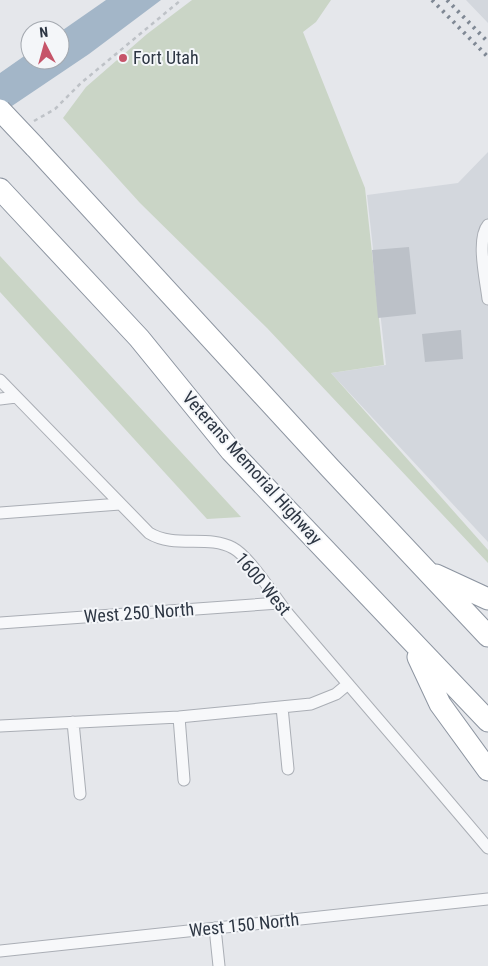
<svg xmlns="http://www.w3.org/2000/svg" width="488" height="966" viewBox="0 0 488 966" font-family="'Roboto Condensed',sans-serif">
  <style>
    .built { fill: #d3d7dd }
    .green { fill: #cad5c6 }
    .water { fill: #a3b6c8 }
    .building { fill: #bcc1c8 }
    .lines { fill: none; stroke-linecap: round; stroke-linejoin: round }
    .street-casing { stroke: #aaaeb5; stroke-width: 13 }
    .highway-casing { stroke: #8d95a1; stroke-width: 23 }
    .path { stroke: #bec2c7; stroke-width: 2.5; stroke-dasharray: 4 4; stroke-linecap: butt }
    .street { stroke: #f7f8fa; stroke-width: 11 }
    .highway { stroke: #fff; stroke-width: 21 }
    .rail { stroke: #7f8894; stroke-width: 4; stroke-dasharray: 2.5 5; stroke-linecap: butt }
    .highway-bridge-casing { stroke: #8d95a1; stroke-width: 23; stroke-linecap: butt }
    .highway-bridge { stroke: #fff; stroke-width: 21 }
    .poi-dot { fill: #c65469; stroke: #f4f6f9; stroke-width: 2 }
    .labels { text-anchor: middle; stroke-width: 4; stroke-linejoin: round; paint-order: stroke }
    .poi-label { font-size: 18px; fill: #2d3643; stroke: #f4f6f9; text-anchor: start }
    .street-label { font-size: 18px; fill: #2d3643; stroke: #f4f6f9 }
  </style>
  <rect width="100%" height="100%" fill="#e5e7eb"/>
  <path class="built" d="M466,0h22v23z
    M488,152v390l-157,-169 55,-8 -19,-170 91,-12z"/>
  <path class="green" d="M192,0h139l-15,22 -13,10 62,156 19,177 -53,8 157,177v13l-221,-235 -127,-125 -77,-85 23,-31 61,-53z
    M0,256l241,261 -34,2 -207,-227z"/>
  <path class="water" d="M106,0h55l-72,54 -89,60v-41l30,-21v8h30v-28z"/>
  <path class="building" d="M409,247l7,67 -38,4 -6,-68z
    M461,330l2,29 -38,3 -3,-28z"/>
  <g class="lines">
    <defs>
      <path id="street" d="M488,225c-12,14 -2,56 0,74
        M0,380l149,153c26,16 59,1 84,15 17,9 42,50 56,67 66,77 133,155 199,233
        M0,399l16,-2
        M0,513l120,-9
        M0,623l279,-20
        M282,707l6,62
        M179,717l5,63
        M73,722l7,72
        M0,726l179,-9 132,-13 25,-10 12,-10
        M215,928l4,38
        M0,951l488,-52"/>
      <path id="highway" d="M35,147l295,321 158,168
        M0,189l139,149 92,113 257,270
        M436,575l52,24
        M418,657l22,47 48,66"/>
    </defs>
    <use href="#street" class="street-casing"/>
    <use href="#highway" class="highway-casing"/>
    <path class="path" d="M34,121l21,-12 26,-26 100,-83"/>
    <use href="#street" class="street"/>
    <use href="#highway" class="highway"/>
    <path class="rail" d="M432,0l56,57
      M447,0l41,42"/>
    <defs>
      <path id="highway-bridge" d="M0,110l35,37"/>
    </defs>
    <use href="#highway-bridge" class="highway-bridge-casing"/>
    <use href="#highway-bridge" class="highway-bridge"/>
  </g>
  <circle class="poi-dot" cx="123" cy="58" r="5"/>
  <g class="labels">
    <g class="poi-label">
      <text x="133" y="64">Fort Utah</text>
    </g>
    <g class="street-label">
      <text transform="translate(252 468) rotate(48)" y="6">Veterans Memorial Highway</text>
      <text transform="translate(263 584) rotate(50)" y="6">1600 West</text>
      <text transform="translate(139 613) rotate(-4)" y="6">West 250 North</text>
      <text transform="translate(244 925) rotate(-6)" y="6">West 150 North</text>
    </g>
  </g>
  <g transform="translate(45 45) rotate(354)"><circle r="24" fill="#f4f6f9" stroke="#a4a9b0"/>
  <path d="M0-4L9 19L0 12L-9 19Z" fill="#c65469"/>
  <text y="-8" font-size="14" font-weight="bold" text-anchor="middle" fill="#2d3643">N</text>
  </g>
</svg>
